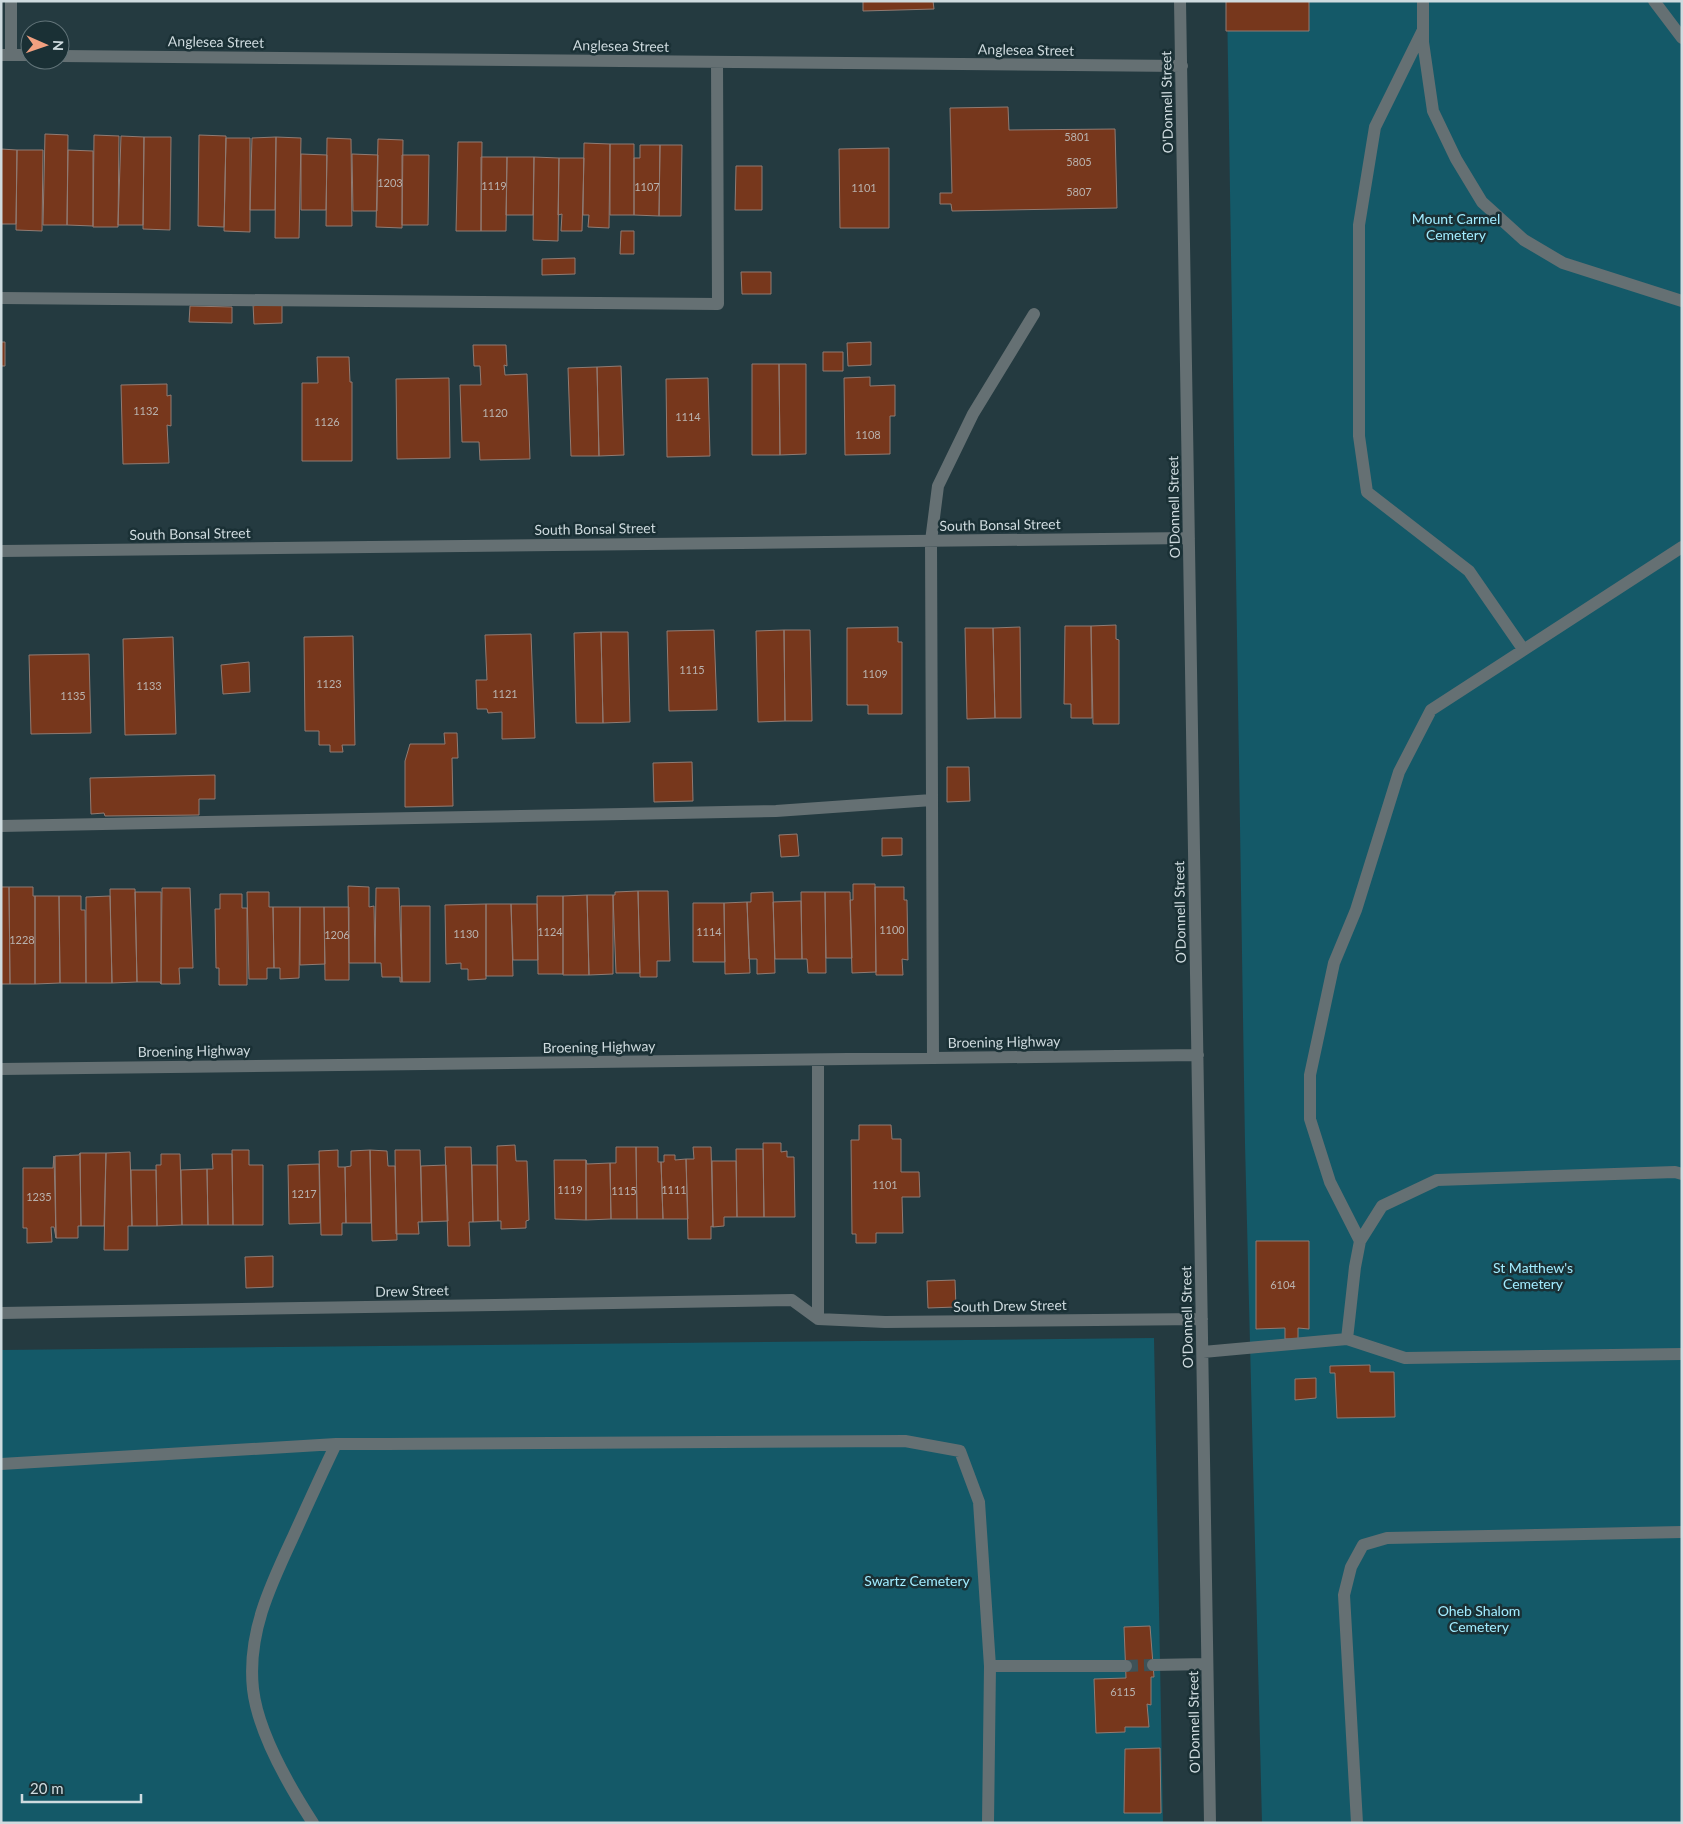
<svg xmlns="http://www.w3.org/2000/svg" width="1683" height="1824" viewBox="0 0 1683 1824" font-family="Lato,sans-serif">
  <style>
    .green { fill: #145968 }
    .building { fill: #77371c; stroke: #907b73 }
    .lines { fill: none; stroke-linecap: round; stroke-linejoin: round }
    .minor-tunnel { stroke: #3e5258; stroke-width: 12; stroke-dasharray: 12 6; stroke-linecap: butt }
    .minor { stroke: #657073; stroke-width: 12 }
    .labels { text-anchor: middle; stroke-width: 5; stroke-linejoin: round; paint-order: stroke }
    .number-label { font-size: 11px; fill: #b9b2ae }
    .street-label { font-size: 14px; fill: #cfdbdf; stroke: #1a3035 }
    .park-label { font-size: 14px; fill: #a2ecff; stroke: #1a3035 }
  </style>
  <rect width="100%" height="100%" fill="#243a40"/>
  <path class="green" d="M1227,1h455v1822h-420l-17,-679z
    M1154,1338l9,485h-1162v-473z"/>
  <path class="building" d="M863,1h70l1,8 -71,2z
    M1226,1h83v30h-83z
    M1008,107l1,23 106,-1 2,79 -165,3 -1,-7h-11v-11h12l-2,-85z
    M45,134l23,1 -1,90h-24z
    M94,135l25,1 -1,91h-25z
    M199,135l27,1 -2,91 -26,-1z
    M121,136l23,1 -1,88h-25z
    M144,137h27l-1,93 -27,-1z
    M276,137l25,1 -2,100h-24z
    M276,137l-1,73h-25l2,-72z
    M226,138h24v94l-26,-1z
    M327,138l24,1 1,87h-26z
    M378,139l25,1 -1,88 -26,-1z
    M458,142h24l-1,89h-25z
    M584,143l26,1 -1,84 -21,-1 1,-12h-6z
    M610,144h24v71h-24z
    M640,145h20l-1,71 -25,-1v-57h6z
    M660,145h22l-1,71h-22z
    M889,148v80h-49l-1,-79z
    M1,149l16,1 -1,74h-15z
    M17,150h26l-1,81 -26,-1z
    M68,150l25,1v75l-26,-1z
    M301,154l26,1 -1,55h-25z
    M352,154l26,1 -1,56h-24z
    M402,155h27l-1,70h-26z
    M481,157h26l-1,74h-25z
    M507,157h27l-1,58h-27z
    M534,157l25,1 -1,83 -25,-1z
    M559,158h25l-2,73h-21l1,-17 -4,1z
    M736,166h26v44h-27z
    M621,231h13v23h-14z
    M575,258v16l-33,1v-16z
    M741,272h30v22h-29z
    M282,303v20l-28,1 -1,-20z
    M190,306l42,1v16l-43,-1z
    M1,342h4v24h-4z
    M871,342v23l-23,1 -1,-23z
    M473,345h33l1,21 -3,-1 1,10 22,-1 3,85 -50,1 -1,-18h-17l-2,-57h21l-1,-19h-6z
    M823,352h20v19h-20z
    M317,357h32l1,25h2v79h-50v-78h16z
    M752,364h27l1,91h-28z
    M779,364h27v90l-26,1z
    M621,366l3,89 -25,1 -2,-89z
    M597,367l2,89h-28l-3,-88z
    M870,377v9l25,-1v31h-5v38l-45,1 -1,-77z
    M449,378l1,80 -53,1 -1,-80z
    M708,378l2,78 -43,1 -1,-78z
    M167,384v12l4,-1v31l-4,-1 2,38 -46,1 -2,-79z
    M1116,625v14l3,1v84h-26l-2,-98z
    M1065,626h26l1,92h-21v-14h-7z
    M898,627v15h4v72h-34v-9h-21v-77z
    M1020,627l1,91h-26l-2,-90z
    M965,628h28l2,90 -28,1z
    M714,630l3,80 -48,1 -2,-80z
    M784,630l1,91 -27,1 -2,-91z
    M784,630h26l2,91h-27z
    M601,632h27l2,90 -27,1z
    M601,632l2,91h-27l-2,-90z
    M531,634l4,104 -33,1v-27l-14,1 -1,-4h-10l-1,-29h11l-2,-45z
    M353,636l2,109h-13l1,7h-13v-7h-11v-14h-14l-1,-94z
    M173,637l3,97 -51,1 -2,-96z
    M89,654l2,79 -60,1 -2,-79z
    M249,662l1,30 -27,2 -2,-29z
    M444,733h13l1,25h-6l1,48 -48,1v-46l5,-17h35z
    M692,762l1,39 -39,1 -1,-39z
    M947,767h22l1,34 -23,1z
    M215,775v24h-16v16l-94,1 -1,-3 -13,1 -1,-36z
    M797,834l2,22 -18,1 -2,-22z
    M882,838h20v17l-20,1z
    M853,884h22l1,88 -24,1 -2,-73h3z
    M348,886l21,1v20l5,-1 1,57h-26z
    M1,887h8l1,97h-9z
    M9,887h24v9h2v88h-25z
    M875,887h29v13h3l1,60 -6,-1 1,16h-27z
    M162,888h28l3,80h-14l1,16h-19z
    M376,888h23l3,94h-2v-5h-18l-1,-14h-6z
    M110,889h25l2,93 -25,1z
    M638,891h30l2,70h-13v16h-17z
    M638,891l2,82h-24l-3,-78h2v-3z
    M135,892h26v92l-1,-2h-23z
    M247,892h22v15h4l1,61h-7v11h-18z
    M773,892l2,81 -18,1v-15h-8l-2,-57h4v-9z
    M801,892h24l1,81h-18l-1,-14h-5z
    M825,892h25l2,66h-26z
    M220,894h22v14h5v77h-28v-17h-3l-1,-59h5z
    M587,895l2,80h-26v-79z
    M587,895h26v79l-24,1z
    M35,896h24l1,87 -25,1z
    M59,896h22v14h4l1,73h-26z
    M110,896l2,87h-26v-86z
    M537,896h26v78h-25z
    M801,901l1,58h-27l-2,-57z
    M747,902l3,71 -25,1 -1,-71z
    M693,903h31l1,59h-32z
    M486,904h25l2,72h-27z
    M486,904v75l-18,1v-11h-7v-6l-15,1 -1,-59z
    M511,904h26l1,56h-25z
    M401,906h29v76h-28z
    M273,907h27l-1,71 -19,1v-11h-6z
    M300,907h24l1,57 -25,1z
    M324,907h25v73h-24z
    M859,1125h32l1,14h9v33h18l1,25h-18l1,36h-27v10h-20v-9h-4l-1,-94h8z
    M763,1143h18v9l6,-1v6h7l1,60h-31z
    M515,1145l1,16h11l2,59 -3,1v7l-25,1v-8h-3l-1,-75z
    M445,1147h26l2,75h-4l1,24h-22z
    M616,1147h20l1,72h-26l-1,-56h6z
    M636,1147h22v15h3l2,57h-26z
    M693,1147h18l2,80 -2,-1v13h-23l-2,-80h8z
    M736,1149h27l1,68h-27z
    M232,1150h17v15h14v60h-30z
    M338,1150v17h7l1,56h-4v12h-21l-2,-84z
    M370,1150l1,73h-25l-1,-56 6,-1v-15z
    M370,1150l17,1 1,15h7l2,74 -25,1z
    M395,1150h25l2,72h-4l1,12h-23z
    M130,1152l2,74h-4v24h-24l2,-97z
    M80,1153l1,73h-3v12h-22l-1,-82 24,-1z
    M80,1153h26l-2,73h-23z
    M161,1154h19l2,71 -25,1 -1,-61h5z
    M212,1154h20l1,71h-25l-1,-56h6z
    M664,1155h11v5l11,-1 2,60h-25l-2,-57h3z
    M54,1156l2,82 -2,-11h-3l1,15 -25,1v-15h-4v-60h30z
    M554,1160h32v60l-31,-1z
    M586,1160l1,4 23,-1 1,56 -25,1z
    M712,1161h24l1,56h-13v9l-11,1z
    M319,1164l1,59 -31,1 -1,-59z
    M446,1165l2,56 -26,1 -1,-56z
    M472,1165h25l1,56 -25,1z
    M207,1169l1,56h-26l-1,-55z
    M131,1170h25l1,56h-25z
    M1256,1241h53v88l-11,-1v11h-13v-11l-29,1z
    M273,1256v31l-27,1 -1,-31z
    M955,1280l1,27 -28,1 -1,-27z
    M1370,1365v7h24l1,45 -58,1 -2,-45h-5v-7z
    M1316,1378v20l-21,2v-21z
    M1150,1626l4,51h-3v28l-4,-1 2,23h-24v5l-29,1 -2,-54 32,-1 -2,-51z
    M1160,1748l1,65h-37l1,-64z"/>
  <g class="lines">
    <path class="minor-tunnel" d="M1126,1666l27,-1"/>
    <path class="minor" d="M1180,1l30,1822
      M1423,1v41l10,69 23,48 26,43 42,38 39,23 119,38
      M1654,1l28,37
      M1423,30l-48,97 -16,98v211l8,56 102,79 54,78
      M1,55h29
      M11,55v-54
      M60,56l1122,10
      M1,298l717,6 -1,-242
      M1,551l1188,-13
      M1,826l775,-15 156,-11
      M933,1058l-2,-517 7,-55 35,-72 61,-100
      M1,1069l1197,-14
      M1360,1241l-30,-59 -20,-63v-44l24,-112 22,-53 43,-138 32,-62 251,-163
      M1,1313l791,-13 26,19
      M818,1319l67,3 317,-3
      M818,1319v-259
      M1347,1339l8,-72 5,-26 22,-35 55,-26 238,-8 7,2
      M1203,1352l144,-13 58,19 277,-4
      M1,1464l335,-20h50l519,-3 55,10 19,51 11,164 -2,157
      M1153,1665l54,-1
      M990,1666h136
      M313,1823c-24,-37 -55,-90 -60,-134 -6,-55 17,-103 40,-152 14,-31 28,-62 43,-93
      M1357,1823l-13,-228 7,-28 12,-22 24,-7 295,-6"/>
  </g>
  <g class="labels">
    <g class="number-label">
      <text x="1077" y="141">5801</text>
      <text x="1079" y="166">5805</text>
      <text x="390" y="187">1203</text>
      <text x="494" y="190">1119</text>
      <text x="647" y="191">1107</text>
      <text x="864" y="192">1101</text>
      <text x="1079" y="196">5807</text>
      <text x="146" y="415">1132</text>
      <text x="495" y="417">1120</text>
      <text x="688" y="421">1114</text>
      <text x="327" y="426">1126</text>
      <text x="868" y="439">1108</text>
      <text x="692" y="674">1115</text>
      <text x="875" y="678">1109</text>
      <text x="329" y="688">1123</text>
      <text x="149" y="690">1133</text>
      <text x="505" y="698">1121</text>
      <text x="73" y="700">1135</text>
      <text x="892" y="934">1100</text>
      <text x="550" y="936">1124</text>
      <text x="709" y="936">1114</text>
      <text x="466" y="938">1130</text>
      <text x="337" y="939">1206</text>
      <text x="22" y="944">1228</text>
      <text x="885" y="1189">1101</text>
      <text x="570" y="1194">1119</text>
      <text x="674" y="1194">1111</text>
      <text x="624" y="1195">1115</text>
      <text x="304" y="1198">1217</text>
      <text x="39" y="1201">1235</text>
      <text x="1283" y="1289">6104</text>
      <text x="1123" y="1696">6115</text>
    </g>
    <g class="street-label">
      <text transform="translate(216 42) rotate(1)" y="5">Anglesea Street</text>
      <text transform="translate(621 46) rotate(1)" y="5">Anglesea Street</text>
      <text transform="translate(1026 50) rotate(1)" y="5">Anglesea Street</text>
      <text transform="translate(1167 102) rotate(-91)" y="5">O'Donnell Street</text>
      <text transform="translate(1174 507) rotate(-91)" y="5">O'Donnell Street</text>
      <text transform="translate(1000 525) rotate(-1)" y="5">South Bonsal Street</text>
      <text transform="translate(595 529) rotate(-1)" y="5">South Bonsal Street</text>
      <text transform="translate(190 534) rotate(-1)" y="5">South Bonsal Street</text>
      <text transform="translate(1180 912) rotate(-91)" y="5">O'Donnell Street</text>
      <text transform="translate(1004 1042) rotate(-1)" y="5">Broening Highway</text>
      <text transform="translate(599 1047) rotate(-1)" y="5">Broening Highway</text>
      <text transform="translate(194 1051) rotate(-1)" y="5">Broening Highway</text>
      <text transform="translate(412 1291) rotate(-1)" y="5">Drew Street</text>
      <text transform="translate(1010 1306) rotate(-1)" y="5">South Drew Street</text>
      <text transform="translate(1187 1317) rotate(-91)" y="5">O'Donnell Street</text>
      <text transform="translate(1194 1722) rotate(-91)" y="5">O'Donnell Street</text>
    </g>
    <g class="park-label">
      <text x="1456" y="224">Mount Carmel<tspan x="1456" dy="16">Cemetery</tspan></text>
      <text x="1533" y="1273">St Matthew's<tspan x="1533" dy="16">Cemetery</tspan></text>
      <text x="917" y="1586">Swartz Cemetery</text>
      <text x="1479" y="1616">Oheb Shalom<tspan x="1479" dy="16">Cemetery</tspan></text>
    </g>
  </g>
  <rect width="1683" height="1824" fill="none" stroke="#cfdbdf" stroke-width="5"/>
  <g transform="translate(45 45) rotate(92)"><circle r="24" fill="#1a3035" stroke="#627479"/>
  <path d="M0-4L9 19L0 12L-9 19Z" fill="#f2a080"/>
  <text y="-8" font-size="14" font-weight="bold" text-anchor="middle" fill="#cfdbdf">N</text>
  </g>
  <path d="M22 1794v8h119v-8" fill="none" stroke="#cfdbdf" stroke-width="2.5"/>
  <text x="30" y="1794" font-size="15" fill="#cfdbdf" stroke="#1a3035" stroke-width="4" paint-order="stroke">20 m</text>
</svg>
